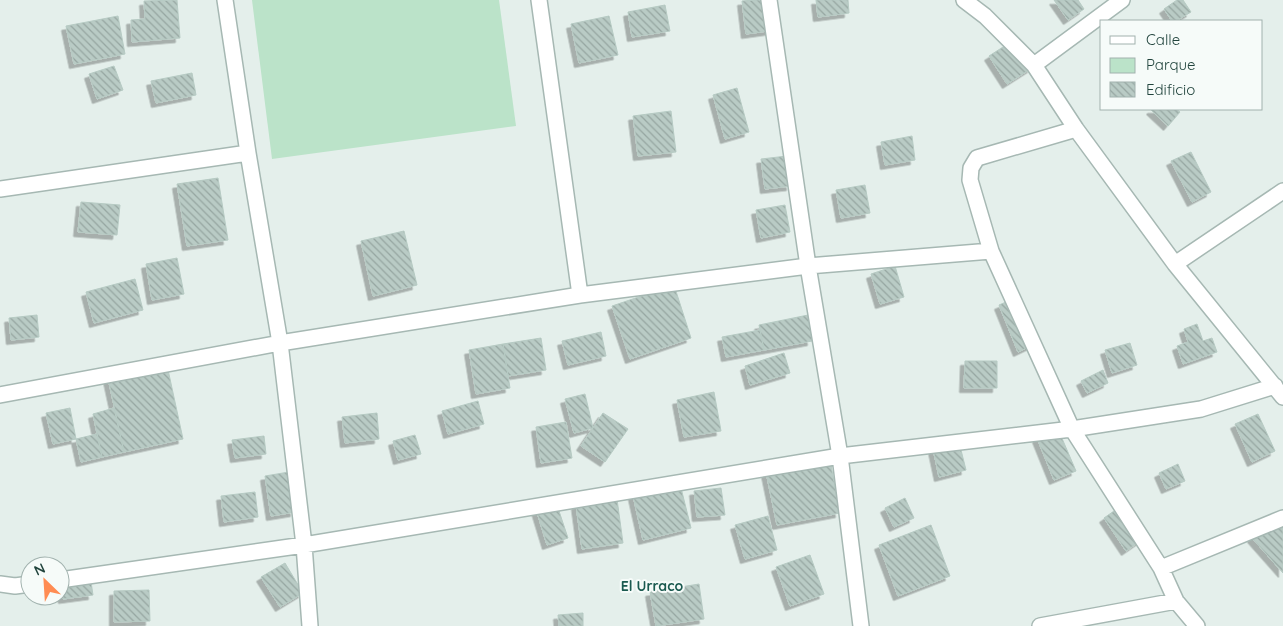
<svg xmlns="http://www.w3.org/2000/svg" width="1283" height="626" viewBox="0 0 1283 626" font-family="Quicksand,sans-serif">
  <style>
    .park { fill: #bbe3c9 }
    .building { fill: url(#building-back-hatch); stroke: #b6cac3; filter: url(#shadow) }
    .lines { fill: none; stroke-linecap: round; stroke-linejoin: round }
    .minor-casing { stroke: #a6b8b3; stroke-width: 18 }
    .minor { stroke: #fff; stroke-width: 15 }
    .labels { text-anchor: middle; stroke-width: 4; stroke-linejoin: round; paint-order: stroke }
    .neighbourhood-label { font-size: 14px; font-weight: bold; fill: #1a594f; stroke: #f6fbf9 }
  </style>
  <defs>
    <pattern id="building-back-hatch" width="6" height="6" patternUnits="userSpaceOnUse" patternTransform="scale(1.25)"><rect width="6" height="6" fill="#b9cbc5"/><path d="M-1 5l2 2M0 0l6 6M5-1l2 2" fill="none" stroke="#96a6a1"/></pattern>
    <filter id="shadow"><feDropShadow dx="-4.5" dy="4.5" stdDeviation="0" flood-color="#0004"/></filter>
  </defs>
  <rect width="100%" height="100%" fill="#e4efeb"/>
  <path class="park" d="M252,0h247l17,126 -244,33z"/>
  <path class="building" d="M177,0l3,38 -48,4 -1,-22 14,-1 -1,-18z
    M754,0h18l3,30 -29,4 -4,-33z
    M816,0h32l1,13 -31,4z
    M1054,0h24l6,9 -16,11z
    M1177,0h6l8,12 -15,9h-4l-8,-12z
    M665,5l5,26 -38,6 -4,-25z
    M118,16l7,38 -51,10 -8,-38z
    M609,16l9,39 -39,8 -8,-39z
    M1014,40l18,28 -25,16 -18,-28z
    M114,66l9,24 -26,9 -8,-25z
    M192,73l4,22 -40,8 -5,-22z
    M737,88l12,44 -24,7 -12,-44z
    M1152,109h24l4,3 -12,14 -17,-16z
    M671,111l5,41 -38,4 -5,-40z
    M912,136l3,24 -30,5 -4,-23z
    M1191,152l20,40 -19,10 -21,-41z
    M787,156l4,30 -26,3 -4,-30z
    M218,178l10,62 -41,6 -10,-62z
    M865,185l5,28 -29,5 -5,-28z
    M81,202l39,3 -3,30 -39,-3z
    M785,205l5,27 -29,6 -5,-28z
    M404,231l13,54 -44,11 -12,-55z
    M177,258l7,36 -32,6 -6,-36z
    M895,266l9,31 -24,7 -9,-30z
    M135,279l8,31 -49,13 -8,-31z
    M674,285l17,53 -61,21 -18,-53z
    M1018,297l19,46 -19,9 -19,-47z
    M37,315l2,22 -28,3 -2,-22z
    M808,315l4,26 -48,9 -5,-25z
    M1197,324l6,17 9,-3 5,14 -34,12 -6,-18 11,-4 -4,-13z
    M760,330l4,20 -38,7 -4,-20z
    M601,332l5,24 -38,9 -6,-24z
    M541,338l5,32 -38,6 -5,-32z
    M1130,343l7,22 -25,8 -7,-23z
    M503,344l7,44 -34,6 -7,-44z
    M784,353l6,20 -40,12 -5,-19z
    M965,361h32v27h-33z
    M167,365l16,74 -59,13 -16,-74z
    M1103,370l5,13 -21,10 -6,-12z
    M714,392l7,39 -37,6 -7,-37z
    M585,394l8,34 -19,5 -9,-34z
    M478,401l6,23 -36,10 -6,-23z
    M70,408l6,31 -23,5 -7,-31z
    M114,408l10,44 -22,5 -9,-43z
    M377,413l2,26 -34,4 -3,-26z
    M603,413l25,16 -23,33 -24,-16z
    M1258,414l17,37 -23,11 -17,-38z
    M566,422l6,36 -31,5 -5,-36z
    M1058,429l18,42 -22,9 -17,-42z
    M97,434l5,23 -21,5 -5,-23z
    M415,435l6,19 -23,6 -5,-19z
    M264,436l2,18 -31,4 -3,-18z
    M958,438l8,32 -27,7 -7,-33z
    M830,460l10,53 -63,12 -11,-53z
    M1178,464l7,17 -19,8 -7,-16z
    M289,472l6,40 -24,4 -6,-40z
    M679,480l12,48 -48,12 -11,-49z
    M721,488l4,27 -28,2 -3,-26z
    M255,492l3,25 -34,5 -3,-26z
    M905,498l9,20 -20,9 -9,-19z
    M617,499l6,44 -41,6 -6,-44z
    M556,502l12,36 -21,7 -11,-36z
    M1124,504l22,33 -20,14 -22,-33z
    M1283,511v62l-31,-35z
    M768,516l9,34 -32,9 -10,-34z
    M931,525l19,51 -52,20 -19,-51z
    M810,555l14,39 -34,12 -14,-39z
    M285,563l18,30 -23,14 -19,-30z
    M90,575l3,20 -30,4 -2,-21z
    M699,584l5,35 -48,7 -6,-34z
    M149,590l1,31 -36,1v-31z
    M583,613v13h-24l-1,-11z"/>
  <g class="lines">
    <defs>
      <path id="minor" d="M225,0l23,153 32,190 24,202 6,81
        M539,0l41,295
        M769,0l39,266 32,190 21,170
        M964,0l21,16 49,49 42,64 99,135 108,133
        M1034,65l88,-65
        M0,189l248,-36
        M991,251l-21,-71 1,-12 6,-10 99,-29
        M1175,264l108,-73
        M0,395l280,-52 300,-48 228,-29 183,-15 81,178 89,139 15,33 21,25
        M1161,568l122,-50
        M60,580l244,-35 536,-89 232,-27 129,-20 74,-23
        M0,584l15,2 15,-2
        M1040,626l136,-25"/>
    </defs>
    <use href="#minor" class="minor-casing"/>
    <use href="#minor" class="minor"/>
  </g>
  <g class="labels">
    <g class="neighbourhood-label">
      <text x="652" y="591">El Urraco</text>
    </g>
  </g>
  <rect x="1100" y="20" width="162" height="90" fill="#f6fbf9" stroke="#a1b2ae"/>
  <rect x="1110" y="36" width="25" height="8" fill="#ffffff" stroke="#a1b2ae"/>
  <text x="1146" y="45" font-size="15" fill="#21443d">Calle</text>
  <rect x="1110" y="58" width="25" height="15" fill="#bbe3c9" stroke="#a1b2ae"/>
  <text x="1146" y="70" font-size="15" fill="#21443d">Parque</text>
  <rect x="1110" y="82" width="25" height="15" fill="url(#building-back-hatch)" stroke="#a1b2ae"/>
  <text x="1146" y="95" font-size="15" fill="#21443d">Edificio</text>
  <g transform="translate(45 581) rotate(335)"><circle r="24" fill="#f6fbf9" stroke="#a1b2ae"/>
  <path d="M0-4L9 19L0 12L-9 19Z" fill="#ff8c53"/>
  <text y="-8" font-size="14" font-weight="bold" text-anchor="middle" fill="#21443d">N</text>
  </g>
</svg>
